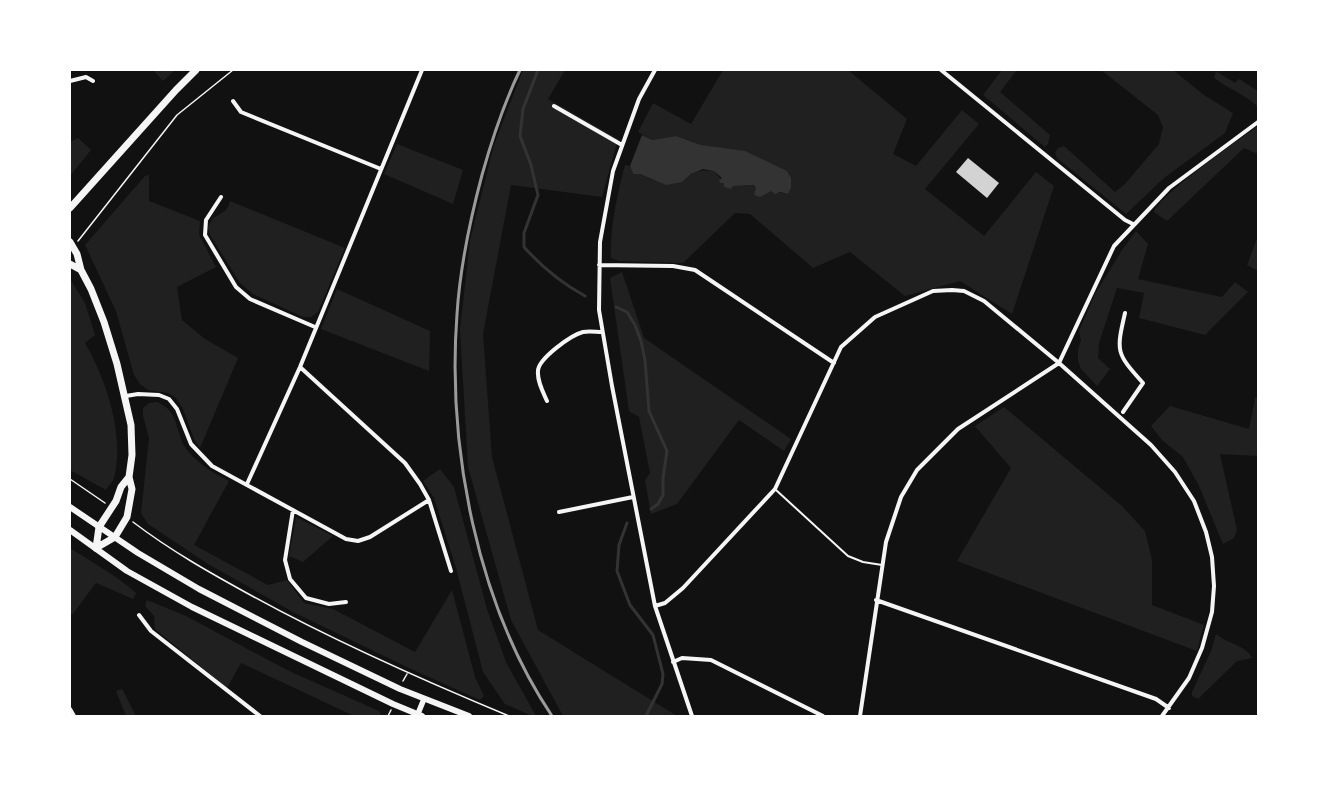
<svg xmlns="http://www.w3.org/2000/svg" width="1328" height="786" viewBox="0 0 1328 786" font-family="Ubuntu,sans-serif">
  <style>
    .green { fill: #202020 }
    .water { fill: #333 }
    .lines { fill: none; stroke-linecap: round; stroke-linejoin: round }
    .stream { stroke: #333; stroke-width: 3 }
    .building { fill: #d3d3d3 }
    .path { stroke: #f5f5f5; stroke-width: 1.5 }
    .service { stroke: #f5f5f5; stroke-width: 2 }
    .minor { stroke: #f5f5f5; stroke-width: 4 }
    .tertiary { stroke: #f5f5f5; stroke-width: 5.5 }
    .secondary { stroke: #f5f5f5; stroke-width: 6 }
    .trunk { stroke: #f5f5f5; stroke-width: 7 }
    .rail { stroke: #9a9a9a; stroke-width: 3 }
  </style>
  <rect width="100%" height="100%" fill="#111"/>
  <path class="green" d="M153,70h22l-12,11z
    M523,70h42l-17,29 70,40 -16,58 -91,-12 -28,149 9,123 46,173 139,86h-114l-52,-96 -43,-153 -8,-138 10,-89 24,-95z
    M723,70h125l59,49 -14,35 23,12 46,-56 17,14 -54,65 59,47 52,-64 18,14 -42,128 -52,-33 -55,15 -55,-44 -37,16 -63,-54 -15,-1 -52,50 -64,-2 -8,-3c-1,-33 6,-62 14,-93l5,1 3,8h7l13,6 29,2c10,-10 17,-13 32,-11l10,12 9,3 21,-1 2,3 32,6 3,-6 -74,-40 -16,-3 -25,-9 -24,4 -14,-8 15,-29 38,21z
    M1002,70h15l-17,22 50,43 -2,9 -3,3 -62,-52z
    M1101,70h72l31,25 29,18 -8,20 -61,45 -38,36 -69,-56 -2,-5 3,-5 6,-2 51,46 9,-7 35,-41 4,-17 -5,-12z
    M1216,71l19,12 4,-4 19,12v16c-13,-13 -30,-18 -44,-29z
    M1258,126v28l-14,-6 -77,73 -13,-9c6,-18 85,-72 104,-86z
    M78,138l13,12 -21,26v-34z
    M397,144l66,26 -10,34 -69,-30z
    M149,175v26l51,20 -1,14 17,32 -39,20 5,33 23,19 33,19 -38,90 -6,-9 -11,-30 -7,-11 -8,-5 -20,-3 -8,-6 -6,-9 -18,-64 -31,-66 60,-69z
    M230,201l115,47 -27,64 -7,5h-8l-50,-23 -13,-11 -30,-48 -2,-8 5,-9c9,-5 15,-7 17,-17z
    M1136,231l12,13 -10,35 84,18 13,-15 13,10 -43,43 -66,-17 5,-25 -27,-5 -18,55 -1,15 12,11 -13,17 -16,-17 -3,-8v-12l3,-8 -2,-10 16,-37 27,-44z
    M1258,236v35l-11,-6z
    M622,272l22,66 147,101 -7,12 -45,-31 -62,84 -26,10 -6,-34 5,-7 -11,-56 -10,-6 -19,-133z
    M70,279l15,24 10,32 -10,8c21,36 40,92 29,135 -1,4 -6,8 -8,12l-36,-20z
    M337,289l93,42 -1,40 -108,-42z
    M1258,397v59l-38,-2 17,76 -3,8 -11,6 -24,-58 -16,-29 -21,-17 -11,-14 19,-20 79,23 6,-31z
    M157,402c23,10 17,27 28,45 10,15 28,26 44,34l-35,64 74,40 19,-5 17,23 29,6 82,43 37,-62 23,87 9,19 -4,4 -71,-32 -116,-56 -85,-48 -60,-40 -7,-11 8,-75 -6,-22v-8l6,-5z
    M1004,407l118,99 23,25 7,29v45l52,20 -7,26 -240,-90 54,-93 -36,-42z
    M440,469l14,18 33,122 19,53 30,54h-4l-27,-12 -22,-32 -27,-104 -22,-70 -11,-17z
    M296,517l37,19 -30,26 -14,-6z
    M70,548c23,15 46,27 66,45l-3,6 -37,-16 -24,32 -2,-3z
    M147,600l39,16 103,55 90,40 3,5h-28l-113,-53 -14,25 -72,-59 -1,-13 -9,-10z
    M1216,634c11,10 29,10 36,24l-15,3 -39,38 -6,-3v-4l19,-41z
    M122,689l14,27h-10l-10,-25z"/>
  <path class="water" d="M642,135l10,5 24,-4 25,9 44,6 42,20 4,7v10l-3,6 -8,-2 -5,2 -4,-3 -11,6 -6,-2 2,-7 -2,-3 -21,1 -2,3 -7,-2v-4h-4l-1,-3 3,-2 -8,-7 -11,-2 -12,5 -9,8 -16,3 -26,-11h-7l-3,-8z"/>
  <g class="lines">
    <path class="stream" d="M538,70l-15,39 -3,27 11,29 7,30 -14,38v14c17,19 39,37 61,49
      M616,307l11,5 8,13 6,16 4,19 4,51 18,40 -4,27v17l-5,9 -7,5
      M627,523l-8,22 -2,26 13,34 23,30 10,39 -1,10 -16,32"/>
  </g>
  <path class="building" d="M968,158l31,25 -12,15 -31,-26z"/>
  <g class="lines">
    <path class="path" d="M78,241l99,-126 56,-45
      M70,479l35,24
      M133,522c38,29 79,52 121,75 82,45 168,83 255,119
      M403,681l4,-7
      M388,716l3,-6"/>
    <path class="service" d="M776,490l72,66 15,6 19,3"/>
    <path class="minor" d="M655,70l-16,29 -26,72 -13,71 -1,68 13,76 43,220 37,110
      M941,70l184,150 8,4
      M70,81l16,-4 7,4
      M233,101l8,11 140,57
      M554,106l68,39
      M221,197l-15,23 -1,15 31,52 14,12 65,28
      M599,265l74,1 22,4 139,93
      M300,367l105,96 15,21 9,16 22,71
      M126,396l12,-2 21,1 10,4 8,10 14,35 21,22 134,73 12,2 12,-4 59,-37
      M547,401c-4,-9 -10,-20 -9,-30 0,-12 33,-36 45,-39 6,-1 13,0 19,0
      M1123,412l20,-29c-27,-30 -27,-31 -18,-70
      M247,484l53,-117 122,-297
      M293,510l-8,50 5,19 16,19 23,6 17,-2
      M559,512l74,-15
      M876,600l280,99 13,9
      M655,606l10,-3 18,-15 92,-99 66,-142 34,-30 58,-26 19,-1 12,1 20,10 75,62 92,82 24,27 19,29 12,31 6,25 2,29 -2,26 -10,36 -13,30 -27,38
      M139,615l12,16 109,85
      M673,662l9,-4 29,2 112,56
      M70,709l4,7
      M860,716l26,-174 15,-45 16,-27 41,-41 101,-66 55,-117 55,-58 89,-66"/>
    <path class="tertiary" d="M417,716l7,-17"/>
    <path class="secondary" d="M70,507l68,46 61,36 103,53 98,47 69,27
      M70,530l57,41 65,36 201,97 29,12"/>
    <path class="trunk" d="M70,208l106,-118 20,-20
      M70,242l7,12 4,16 10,19 13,33 13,42 14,61 1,30 -3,22 3,12 -5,28 -12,20 -19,11
      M70,264l11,6
      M96,548l3,-21 17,-26 5,-14 8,-10"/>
    <path class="rail" d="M520,70c-16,33 -28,69 -38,105 -12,45 -22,92 -25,139 -10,134 20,290 95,402"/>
  </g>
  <rect width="1328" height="786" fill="none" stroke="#ffffff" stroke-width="142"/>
</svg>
